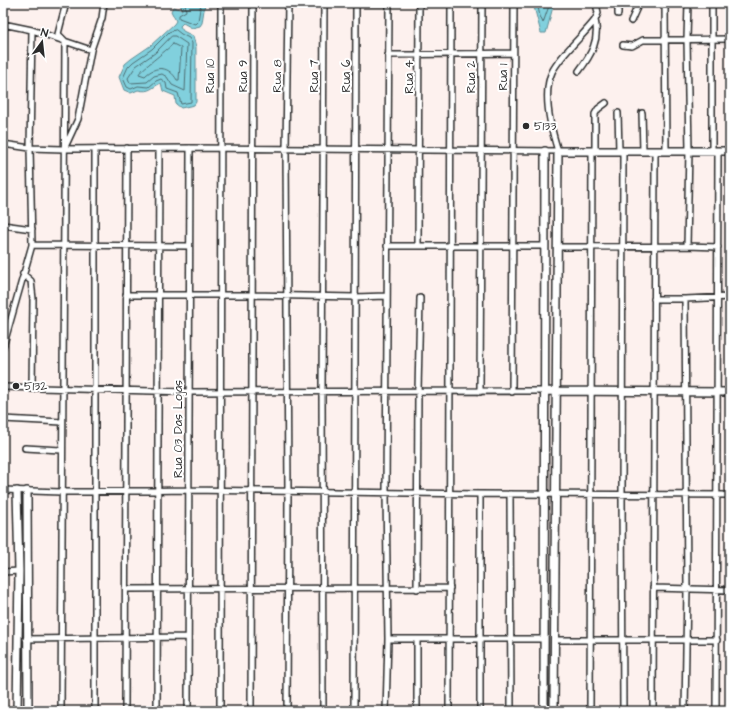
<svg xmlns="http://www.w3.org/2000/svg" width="733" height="714" viewBox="0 0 733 714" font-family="'Architects Daughter',sans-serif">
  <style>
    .water { fill: #81d0dd; stroke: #5f8e96 }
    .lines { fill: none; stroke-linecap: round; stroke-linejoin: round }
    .shore { stroke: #4d6d72; stroke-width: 1 }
    .minor-casing { stroke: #2b2b2b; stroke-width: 8 }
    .tertiary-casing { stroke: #2b2b2b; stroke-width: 10 }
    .minor { stroke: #fff; stroke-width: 5 }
    .tertiary { stroke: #fff; stroke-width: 7 }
    .poi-dot { fill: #2b2b2b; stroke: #fff; stroke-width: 1.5 }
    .labels { text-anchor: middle; stroke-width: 4; stroke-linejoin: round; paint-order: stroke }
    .street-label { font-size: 12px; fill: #2b2b2b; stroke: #fff }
    .poi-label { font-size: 12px; fill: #2b2b2b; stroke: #fff; text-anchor: start }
  </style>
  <rect width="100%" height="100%" fill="#fdf1ee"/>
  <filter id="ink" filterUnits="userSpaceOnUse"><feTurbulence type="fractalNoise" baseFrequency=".025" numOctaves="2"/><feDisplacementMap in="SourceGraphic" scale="8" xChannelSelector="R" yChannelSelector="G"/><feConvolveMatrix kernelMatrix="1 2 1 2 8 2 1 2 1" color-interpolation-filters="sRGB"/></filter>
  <g filter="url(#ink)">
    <path class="water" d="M180,3h25l-3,20 -2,3 -8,2 -9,-5 -3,3 3,5 10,5 3,11v55l-2,3 -13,3 -5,-4 -1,-8 -12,-5 -2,-8c-9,4 -11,10 -23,7l-7,3 -7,-3 -5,-13 6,-13 6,-5 19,-13 24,-22 2,-3 -5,-10 2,-4 9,3z
      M533,3h21l-8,30h-5z"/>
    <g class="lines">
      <path class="shore" d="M185,3l1,8 -7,4v3l16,6 3,-3 3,-18
        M537,3l3,13 3,7 7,-20
        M176,30l5,4 8,4 3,5 -1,59 -10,2 -3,-11 -11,-4 -1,-6 -5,-4 -5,2 -7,6 -11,-1 -7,3 -4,-2 -4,-9 5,-11 5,-5 19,-13 17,-17z
        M172,36h3l12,8 -2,47 -13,-6 -5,-8 -5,-3 -8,2 -7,6 -17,1 -2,-5 8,-12 19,-13z
        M173,44l8,4 -2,32h-2c-8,-14 -21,-15 -32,-4l-6,-2c0,-3 28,-24 34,-30z"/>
      <defs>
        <path id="minor" d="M331,3h58
          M618,3v11
          M665,3l1,148
          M631,21l8,-18
          M3,24l29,6 59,20
          M623,45l9,1 11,-6 87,-1
          M3,47l1,-44
          M388,55l125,-2
          M579,71c12,-16 21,-31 16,-51
          M618,113l1,38
          M642,113l1,38
          M3,144l27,4 33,1 127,-1 368,3c-7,-22 -16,-57 -6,-79 9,-18 31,-36 43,-52l3,-7 -2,-10
          M65,147l13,-28 13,-69 11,-32 2,-15
          M595,151v-37l3,-5 8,-6
          M712,151v-148
          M3,225l29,4
          M32,245l156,1
          M387,246h158
          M418,246l1,-243
          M687,246l31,1
          M558,247l129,-1 2,-95 -2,-112 1,-36
          M23,274l8,7 2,18 -1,90
          M126,295h126l103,2 31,-1
          M654,299h31l2,290 -2,122
          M685,299l45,-2
          M3,347l29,-102 -2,-97 2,-118
          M3,387l186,5 356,-1
          M480,392l2,-389
          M512,392l2,-389
          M3,419l59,3
          M25,448l36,2
          M3,490l58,2 127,-2 292,4 250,1
          M510,494l1,217
          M3,572l16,-1
          M653,588l77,2
          M126,589l324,-1
          M417,589l1,-198 2,-93
          M26,639l162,-2
          M388,639h156
          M555,640h162
          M61,711l4,-670 -7,-7 8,-31
          M95,711v-562
          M125,711l2,-563
          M157,711l2,-562
          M188,711l2,-563
          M220,711l1,-708
          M251,711l2,-708
          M287,711l1,-219 -2,-343 2,-146
          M323,711l-1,-320 2,-388
          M354,711l2,-708
          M386,711l2,-72 -2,-146 3,-490
          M417,711v-72
          M449,711l2,-708
          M480,711v-217
          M590,711l2,-560
          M623,711l-1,-216 1,-344
          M653,711l2,-560
          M716,711l2,-560"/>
        <path id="tertiary" d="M545,391l185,1
          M27,491l1,220
          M17,711l2,-140 -2,-80
          M544,711l1,-560
          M554,711l4,-560h172"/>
      </defs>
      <use href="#minor" class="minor-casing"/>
      <use href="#tertiary" class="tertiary-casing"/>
      <use href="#minor" class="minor"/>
      <use href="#tertiary" class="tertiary"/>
    </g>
  </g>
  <g class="poi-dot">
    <circle cx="526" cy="126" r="4"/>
    <circle cx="16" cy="386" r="4"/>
  </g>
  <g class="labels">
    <g class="street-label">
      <text transform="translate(210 76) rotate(-90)" y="4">Rua 10</text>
      <text transform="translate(243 76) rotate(-90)" y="4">Rua 9</text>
      <text transform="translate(277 76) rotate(-89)" y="4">Rua 8</text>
      <text transform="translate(314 76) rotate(-90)" y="4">Rua 7</text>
      <text transform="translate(346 76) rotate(-90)" y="4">Rua 6</text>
      <text transform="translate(409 77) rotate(-90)" y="4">Rua 4</text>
      <text transform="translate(471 77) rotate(-90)" y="4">Rua 2</text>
      <text transform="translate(503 77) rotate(-90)" y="4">Rua 1</text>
      <text transform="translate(178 429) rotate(-90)" y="4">Rua 03 Das Lojas</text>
    </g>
    <g class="poi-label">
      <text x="534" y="130">5133</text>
      <text x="24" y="390">5132</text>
    </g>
  </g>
  <rect width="733" height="714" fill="none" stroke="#fff" stroke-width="16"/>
  <rect x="8" y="8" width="717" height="698" fill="none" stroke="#2b2b2b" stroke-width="1.5" filter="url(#ink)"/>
  <g transform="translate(42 42) rotate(15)" stroke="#ffffff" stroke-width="3" paint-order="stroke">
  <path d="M0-3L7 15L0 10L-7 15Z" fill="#2b2b2b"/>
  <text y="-6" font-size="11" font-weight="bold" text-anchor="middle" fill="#2b2b2b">N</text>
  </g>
</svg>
